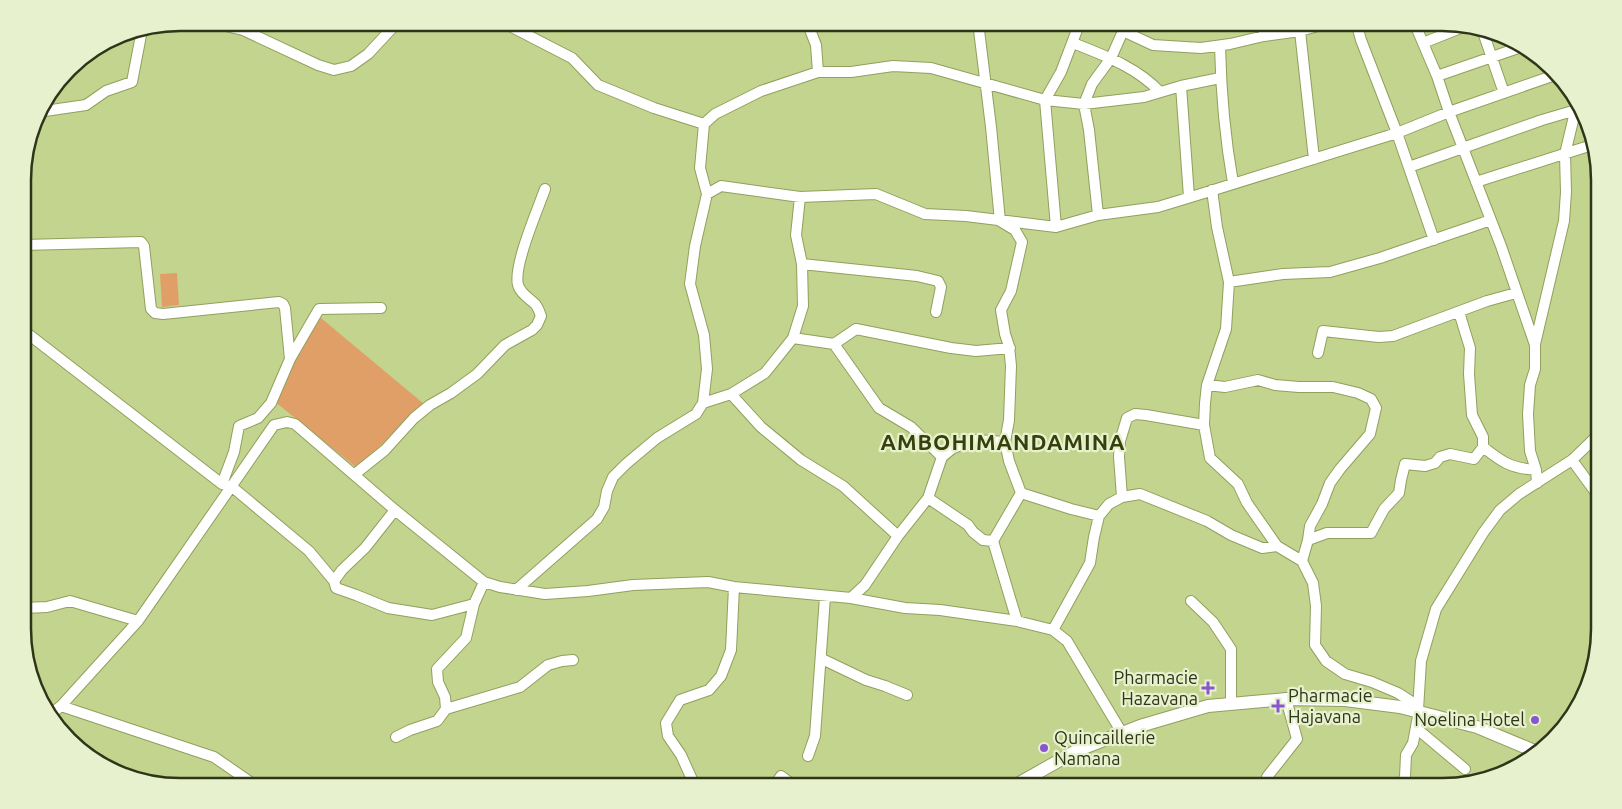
<svg xmlns="http://www.w3.org/2000/svg" width="1622" height="809" viewBox="0 0 1622 809" font-family="Ubuntu,sans-serif">
  <style>
    .green { fill: #e19f68 }
    .lines { fill: none; stroke-linecap: round; stroke-linejoin: round }
    .minor-casing { stroke: #91a05d; stroke-width: 12 }
    .major-casing { stroke: #91a05d; stroke-width: 14 }
    .minor { stroke: #fff; stroke-width: 10 }
    .major { stroke: #fff; stroke-width: 12 }
    .poi-dot { fill: #8857d0; stroke: #e7f1ce; stroke-width: 2 }
    .labels { text-anchor: middle; stroke-width: 4.5; stroke-linejoin: round; paint-order: stroke }
    .poi-label { font-size: 18px; fill: #2f3519; stroke: #e7f1ce; text-anchor: end }
    .district-label { font-size: 22px; font-weight: bold; letter-spacing: 1px; fill: #37400c; stroke: #e7f1ce }
    .rim { fill: none; stroke: #2f3519; stroke-width: 2.5 }
  </style>
  <rect width="100%" height="100%" fill="#c3d48f"/>
  <path class="green" d="M177,273l2,32 -17,2 -2,-33z
    M315,313l109,91 -67,64 -83,-67z"/>
  <g class="lines">
    <defs>
      <path id="minor" d="M208,22l35,8 75,35 16,5 17,-4 17,-12 27,-29 10,-3
        M502,22l70,36 26,27 56,23 50,16
        M807,22l9,23 2,27
        M978,22l13,105 9,94 15,9 7,12 -11,49 -10,19 4,24 4,12 2,20 -2,54 -4,22 4,19 12,32 -28,48 24,80
        M1113,22l10,9 30,14 48,3 29,-4 34,-8 36,-5 32,-9
        M1263,22l1,14
        M1301,22l-1,9 14,128
        M1356,22l5,18 36,93 37,107
        M1414,22l23,54 12,36 52,134 34,99v24l-5,16 -2,29 2,37 6,19 1,13
        M1483,32l21,61
        M1073,43c30,12 64,24 87,49
        M1423,43l40,-16
        M1220,46c1,46 5,92 13,137
        M1437,76l84,-29
        M1181,86l8,111
        M38,112l48,-7 20,-14 26,-9 10,-52
        M1409,167l133,-47 34,-10
        M1476,182l116,-37
        M1212,190l5,37 12,55 -3,47 -19,56 -2,18 -1,22 6,33 28,26 9,19 30,43 25,15 11,22 3,23 -1,39 11,16 19,13 27,8 26,11 20,13
        M707,194l-7,-26 4,-44 11,-10 46,-23 57,-19h33l42,-6 38,2 114,32 39,4 60,-7 37,-11 39,-8
        M1098,215l-9,-85 -5,-26 8,-20 19,-26 12,-27 7,-9
        M1056,227l-11,-127 16,-28 19,-50
        M23,245l118,-3 3,4 7,63 4,4 8,1 116,-12 4,2 2,4 5,51
        M802,264l115,12 21,5 3,6 -5,25
        M1229,282l54,-8 47,-2 50,-14 111,-38
        M1459,312l11,36 -1,26 3,41 11,22v10c19,15 27,21 53,23
        M23,330l199,154 9,2 78,65 25,30
        M793,338l41,6 45,64 32,19 31,30
        M834,344l22,-15 95,19 25,3 34,-3
        M1535,344l29,-123 2,-29 -1,-38 11,-46
        M1318,353l5,-22 56,6 14,-1 94,-35 29,-8
        M1207,385l18,2 33,-7 17,5 24,2h34l25,6 13,6 5,9 -6,26 -30,35 -10,14 -8,21 -12,22 -2,14
        M731,394l30,33 40,33 42,26 55,50
        M703,403l4,-34 -3,-34 -14,-51 5,-38 12,-52 14,-8 79,11 76,-3 49,20 41,2 90,11 42,-12 60,-8 46,-14 193,-60 52,-21 106,-37
        M1572,460l27,37
        M355,474l30,-24 29,-32 16,-13 21,-12 26,-19 28,-29 27,-15 5,-5 4,-9c-1,-3 -3,-8 -5,-11 -5,-6 -15,-10 -18,-20 -5,-19 20,-76 27,-96
        M222,484l12,-32 5,-26 19,-8 13,-15 19,-44 29,-50 62,-1
        M1021,493l50,16 28,7
        M1122,497l-3,-40 1,-16 7,-23 8,-4 11,1 58,10
        M928,498l40,27 5,7 10,8 10,1
        M395,510l-30,38 -23,22 -8,11 2,7 20,7 32,13 44,7 42,-11
        M1302,561l6,-21 19,-7h44l13,-24 15,-16 2,-13 4,-16 20,2 10,-3 5,-6 10,-3 24,5 9,-12
        M516,590l81,-71 7,-12 3,-16 6,-14 13,-13 31,-26 39,-24 7,-11 28,-9 34,-21 28,-35 10,-32 -1,-42 -6,-29 4,-38
        M851,598l14,-13 33,-49 30,-38 14,-41 11,-9 22,-8 30,2
        M1191,601l22,21 18,27v54
        M24,608l23,-1 23,-6 68,20
        M1053,630l37,-67 4,-26 5,-21 10,-12 13,-7 18,-3 67,27 24,14 31,13 15,-2
        M822,659l44,21 19,6 22,9
        M61,706l153,51 42,29
        M446,709l74,-22 28,-22 14,-4 11,-1
        M1418,710l3,-49 15,-52 47,-76 17,-23 19,-16 53,-34 27,-26
        M51,714l10,-8 77,-85 136,-196 13,-3 8,2 100,86 89,72 16,5 45,7 43,-3 45,-6 75,-3 26,5 117,11 54,10 35,2 77,11 36,9 14,11 55,92
        M1416,728l49,41
        M396,737l14,-7 27,-9 9,-12 -1,-12 -7,-15 -1,-13 29,-31 8,-34 10,-22
        M808,756l7,-20 10,-139
        M695,786l-14,-31 -13,-19 -2,-13 14,-23 29,-10 12,-14 10,-26 3,-63
        M774,786l7,-10 13,10
        M1269,786l-2,-9 30,-38 -11,-40
        M1400,786l5,-9 1,-22 7,-12 6,-32"/>
      <path id="major" d="M1014,786l62,-35 64,-25 68,-20 78,-7 59,1 55,7 77,20 60,25"/>
    </defs>
    <use href="#minor" class="minor-casing"/>
    <use href="#major" class="major-casing"/>
    <use href="#minor" class="minor"/>
    <use href="#major" class="major"/>
  </g>
  <g class="poi-dot">
    <path d="M1205.5 680.5h5v5h5v5h-5v5h-5v-5h-5v-5h5z"/>
    <path d="M1275.5 698.5h5v5h5v5h-5v5h-5v-5h-5v-5h5z"/>
    <circle cx="1535" cy="720" r="5"/>
    <circle cx="1044" cy="748" r="5"/>
  </g>
  <g class="labels">
    <g class="poi-label">
      <text x="1198" y="684">Pharmacie<tspan x="1198" dy="21">Hazavana</tspan></text>
      <text x="1288" y="702" text-anchor="start">Pharmacie<tspan x="1288" dy="21">Hajavana</tspan></text>
      <text x="1525" y="726">Noelina Hotel</text>
      <text x="1054" y="744" text-anchor="start">Quincaillerie<tspan x="1054" dy="21">Namana</tspan></text>
    </g>
    <g class="district-label">
      <text x="1003" y="450">AMBOHIMANDAMINA</text>
    </g>
  </g>
  <path d="M0 0H1622V809H0ZM180 31H1442A149 149 0 0 1 1591 180V629A149 149 0 0 1 1442 778H180A149 149 0 0 1 31 629V180A149 149 0 0 1 180 31Z" fill="#e7f1ce" fill-rule="evenodd"/>
  <path class="rim" d="M180 31H1442A149 149 0 0 1 1591 180V629A149 149 0 0 1 1442 778H180A149 149 0 0 1 31 629V180A149 149 0 0 1 180 31Z"/>
</svg>
